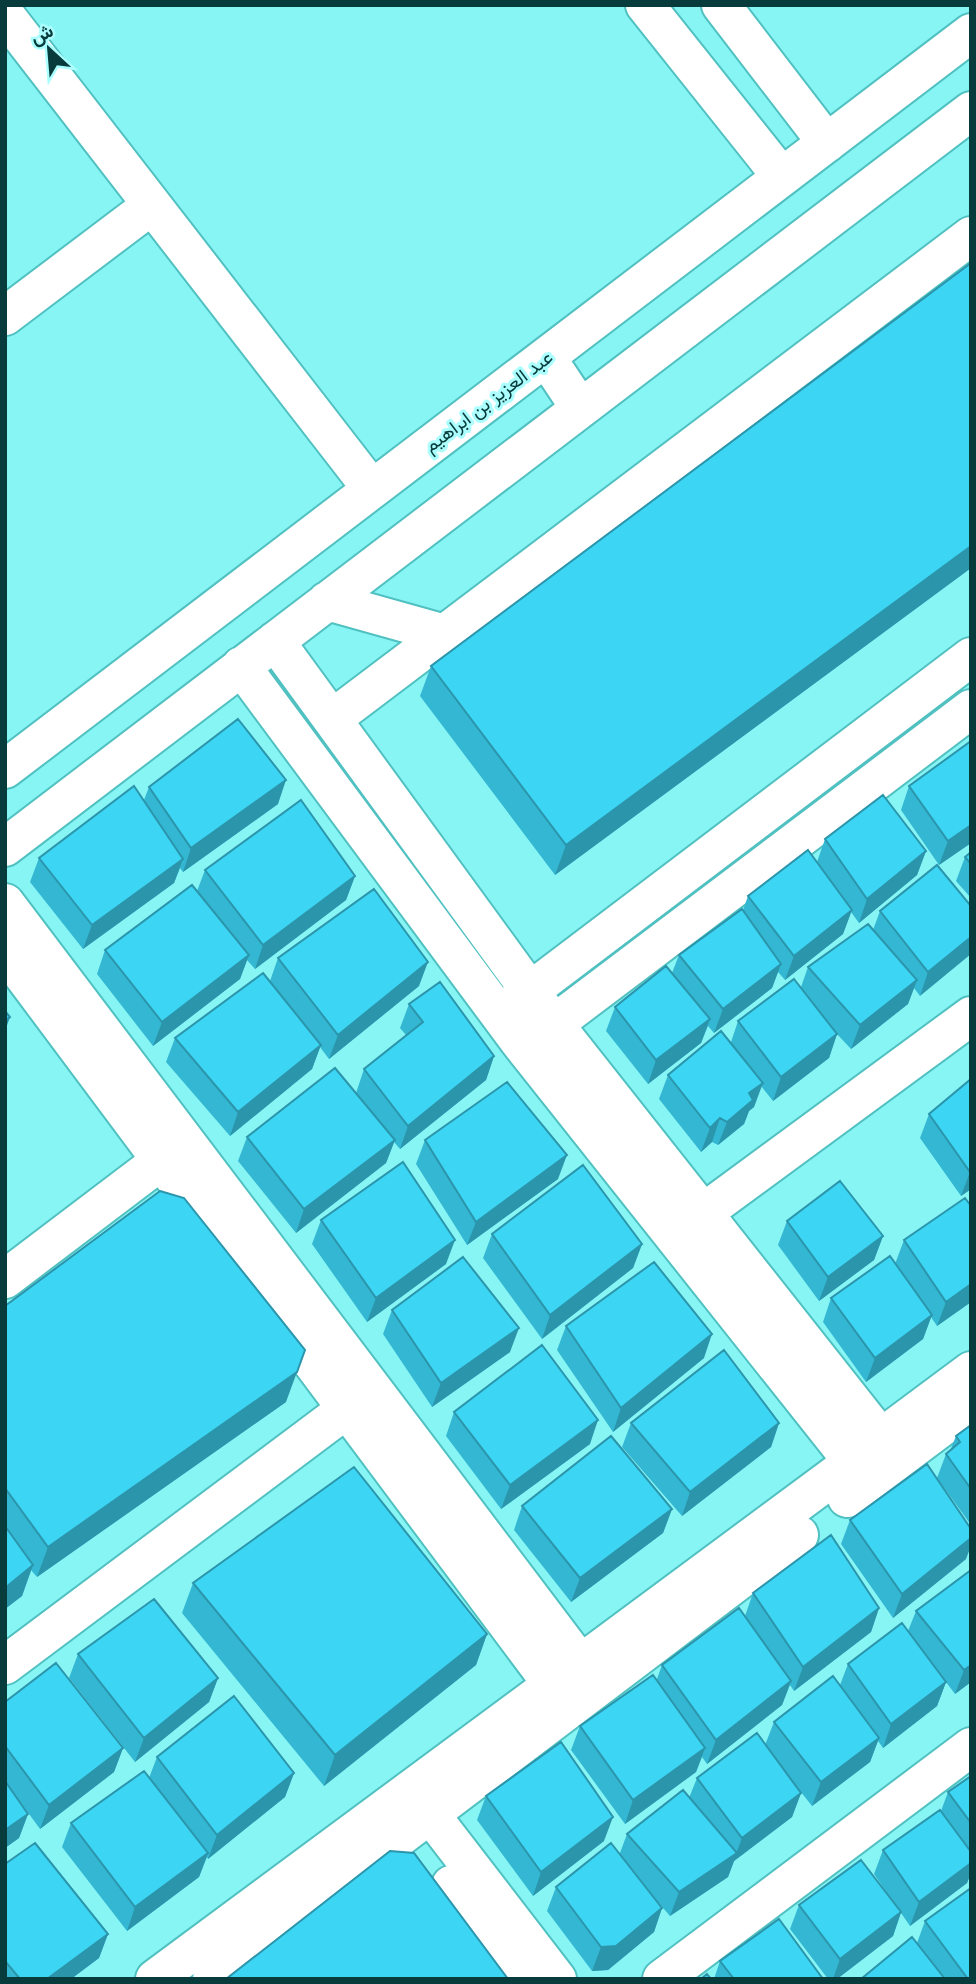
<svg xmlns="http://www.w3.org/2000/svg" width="976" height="1984" viewBox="0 0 976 1984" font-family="'Open Sans',Vazirmatn,sans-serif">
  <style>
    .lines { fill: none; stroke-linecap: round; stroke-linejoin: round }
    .minor-casing { stroke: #50c0c0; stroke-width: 42 }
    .minor { stroke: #fff; stroke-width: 38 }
    .wall { fill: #34b7d2 }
    .shaded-wall { fill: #2b95ab }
    .building { fill: #3dd5f4; stroke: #2b95ab; stroke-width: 2 }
    .labels { text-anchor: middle; stroke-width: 6; stroke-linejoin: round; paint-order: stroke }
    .street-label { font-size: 19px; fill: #083b3b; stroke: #abfffe }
  </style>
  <rect width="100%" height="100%" fill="#88f5f5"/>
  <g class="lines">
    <defs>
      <path id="minor" d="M645,5l137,172
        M721,5l106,138
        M5,15l367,474
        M5,316l147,-111
        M546,357l34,51
        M327,601l118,33
        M275,641l279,383 327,414
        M241,666l278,375 334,421
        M332,719l639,-483
        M5,769l966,-736
        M5,847l966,-736
        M5,903l575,760
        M5,951l547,733
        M509,1007l462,-350
        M530,1036l24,-12 417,-315
        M703,1213l268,-197
        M5,1279l157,-119
        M847,1498l124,-93
        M5,1665l343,-257
        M430,1814l127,165
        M451,1885l71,94
        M155,1979l698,-517 28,-24 90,-67
        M212,1979l587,-444
        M662,1979l309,-232"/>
    </defs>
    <use href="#minor" class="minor-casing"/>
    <use href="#minor" class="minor"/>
  </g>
  <path class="wall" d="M971,263v305l-416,307 -135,-179 11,-30z
    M909,786l62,57 -32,22 -38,-55z
    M149,787l129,17 -95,68 -3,-4 -6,15 -91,66 -53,-67 9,-24 105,-58z
    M825,839l101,12 -9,24 -58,48 -8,-11 -8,22 -58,46 -7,-8 -6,16 -58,45 -6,-7 -7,17 -53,41 -42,-53 9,-24 57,-34 7,-18 64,-45 5,-14 69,-34z
    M971,852v46l-15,-17 9,-24z
    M205,870l150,6 -9,24 -91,69 -8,-9 -7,19 -87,67 -56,-72 8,-24 92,-59z
    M971,906l-51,90 -6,-8 -6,16 -57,45 -14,-15 -8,24 -56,43 -12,-15 -7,21 -5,4 -5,13 -26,21 -6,-3 -11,10 -42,-53 9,-24 63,-33 7,-21 63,-34 7,-20 65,-37 7,-19z
    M278,958l141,28 -90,73 -9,-12 -8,22 -82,67 -64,-74 9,-24 95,-57z
    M409,1004l85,52 -8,24 -86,69 -6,-7 -8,21 -90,70 -58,-72 9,-24 109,-44 8,-24 42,-34 -6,-7z
    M971,1079v110l-10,7 -41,-58 9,-24z
    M425,1140l133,39 -91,66 -51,-81z
    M321,1220l125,44 -79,58 -55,-78z
    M787,1221l96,15 -9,24 -55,41 -41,-56z
    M492,1234l150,10 -9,24 -91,71 -59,-81z
    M904,1240l67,62 -34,24 -6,-9 -8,22 -57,43 -43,-60 8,-24 64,-34z
    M5,1306l281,96 -249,175 -6,-7 -9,26 -17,13z
    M392,1310l118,42 -78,55 -49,-73z
    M566,1326l138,32 -91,74 -56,-82z
    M454,1412l136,32 -89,65 -55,-73z
    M631,1423h148l-8,24 -89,69 -60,-69z
    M971,1425v100l-34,-47 9,-24 4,-3 6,-15z
    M522,1506l150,3 -9,24 -92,69 -57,-72z
    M850,1520l116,39 -73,59 -52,-74z
    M971,1570v112l-16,12 -9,-12 -9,24 -54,42 -5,-7 -8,21 -58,44 -26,-33 15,20 -9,24 -58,44 -6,16 -58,39 -12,-14 4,6 -8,24 -46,38 -16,1 -45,-60 9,-24 64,-34 7,-19 62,-36 8,-20 68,-33 9,-23 66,-37 8,-21 60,-33 8,-20z
    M193,1583l294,51 -11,31 -152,121 -142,-173z
    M753,1593l126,15 -8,24 -77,59 -4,-6 -8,20 -75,59 -5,-7 -6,15 -71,52 -54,-74 9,-24 77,-47 5,-14 83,-49z
    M78,1654l140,24 -9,24 -74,60 -66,-84z
    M5,1702l118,46 -9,24 -74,57 -24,-33 12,18 -9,24 -14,10z
    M157,1757l137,16 -9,24 -77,62 -1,-2 -8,20 -72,54 -65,-84 9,-24 78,-45z
    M971,1776v97l-4,10 -57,43 -9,-13 -8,23 -56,43h-9l-38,-50 9,-24 94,-3 -19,-28 9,-24 58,-39 7,-19z
    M486,1796l118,45 -71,55 -56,-76z
    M5,1864l103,70 -9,24 -28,21h-66z
    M925,1921l46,58h-110l56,-36z
    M720,1961l103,18h-109z"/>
  <path class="shaded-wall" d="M971,546v22l-416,307 11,-30z
    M286,780l-8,24 -95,68 8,-24z
    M971,825v18l-32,22 9,-24z
    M926,851l-9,24 -58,48 8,-24z
    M183,859l-9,24 -91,66 9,-24z
    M355,876l-9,24 -91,69 8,-24z
    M852,910l-9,24 -58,46 9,-24z
    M971,937v17l-51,42 8,-24z
    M249,955l-9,24 -87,67 9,-24z
    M428,962l-9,24 -90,73 9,-24z
    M781,964l-9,24 -58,45 9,-24z
    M917,980l-9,24 -57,45 9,-24z
    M10,1017l-5,14v-10z
    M710,1019l-9,24 -53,41 8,-24z
    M837,1034l-8,24 -56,43 8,-24z
    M321,1045l-9,24 -82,67 8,-24z
    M494,1056l-8,24 -86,69 8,-23z
    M763,1083l-9,24 -5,4 -5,13 -26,21 9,-23 22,-29z
    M720,1118l-8,24 -11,10 9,-24z
    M395,1140l-9,23 -90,70 8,-24z
    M567,1155l-9,24 -91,66 9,-23z
    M970,1172l1,17 -10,7z
    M883,1236l-9,24 -55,41 9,-24z
    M455,1240l-9,24 -79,58 9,-24z
    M642,1244l-9,24 -91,71 8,-24z
    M971,1284v18l-34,24 9,-24z
    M932,1315l-9,24 -57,43 9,-24z
    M519,1328l-9,24 -78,55 9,-24z
    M712,1334l-8,24 -91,74 8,-24z
    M297,1372l-11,30 -249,175 11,-30z
    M598,1420l-8,24 -89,65 9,-24z
    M779,1423l-8,24 -89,69 8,-24z
    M672,1509l-9,24 -92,69 9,-24z
    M971,1538v8l-5,13 -73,59 9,-24z
    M33,1565l-11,31 -17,13v-21z
    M879,1608l-8,24 -77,59 9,-24z
    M487,1634l-11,31 -152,121 11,-31z
    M971,1665v17l-16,12 9,-24z
    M218,1678l-9,24 -74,60 9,-24z
    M791,1681l-9,24 -75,59 9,-24z
    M946,1682l-9,24 -54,42 8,-24z
    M879,1738l-9,24 -58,44 9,-24z
    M123,1748l-9,24 -74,57 9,-24z
    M705,1748l-9,24 -71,52 8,-24z
    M294,1773l-9,24 -77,62 9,-24z
    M801,1793l-9,24 -58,44 -6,16 -58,39 9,-24 57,-38 6,-16z
    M28,1814l-9,24 -14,10v-18z
    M613,1817l-9,24 -71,55 8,-24z
    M208,1853l-9,24 -72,54 8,-24z
    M971,1863v10l-4,10 -57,43 9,-24z
    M662,1908l-8,24 -46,38 -16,1 9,-24z
    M901,1912l-8,24 -56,43h-4l7,-20z
    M108,1934l-9,24 -28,21h-24z"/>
  <path class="building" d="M971,263v283l-405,299 -135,-179z
    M238,719l48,61 -95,68 -42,-61z
    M971,741v84l-23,16 -39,-55z
    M134,786l49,73 -91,66 -53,-67z
    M883,795l43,56 -59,48 -42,-60z
    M301,800l54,76 -92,69 -58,-75z
    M808,850l44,60 -58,46 -46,-60z
    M971,852v12l-6,-7z
    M937,865l34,41v31l-43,35 -48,-61z
    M192,885l57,70 -87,67 -57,-72z
    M374,889l54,73 -90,73 -60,-77z
    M742,909l39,55 -58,45 -44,-54z
    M868,924l49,56 -57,45 -52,-58z
    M666,966l44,53 -54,41 -41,-53z
    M263,973l58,72 -83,67 -63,-74z
    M794,979l43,55 -56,43 -43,-56z
    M440,982l54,74 -86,70 -44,-57 59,-47 -14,-18z
    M5,1011l5,6 -5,4z
    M721,1031l42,52 -14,10 4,7 -26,22 -7,-4 -10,10 -42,-53z
    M335,1068l60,72 -91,69 -57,-72z
    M971,1079v93h-1l-41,-58z
    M507,1082l60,73 -91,67 -51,-82z
    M403,1162l52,78 -79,58 -55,-78z
    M583,1165l59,79 -92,71 -58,-81z
    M840,1181l43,55 -55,41 -41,-56z
    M160,1191l24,7 121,152 -8,22 -249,175 -43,-59v-182z
    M965,1198l6,8v78l-25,18 -42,-62z
    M890,1256l42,59 -57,43 -44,-60z
    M463,1257l56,71 -78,55 -49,-73z
    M654,1262l58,72 -91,74 -55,-82z
    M542,1345l56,75 -88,65 -56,-73z
    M724,1350l55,73 -89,69 -59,-69z
    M971,1425v64l-25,-35 14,-12 -4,-6z
    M611,1436l61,73 -92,69 -58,-72z
    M927,1464l44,65v9l-69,56 -52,-74z
    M354,1467l133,167 -152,121 -142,-172z
    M5,1526l28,39 -28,23z
    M831,1535l48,73 -76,59 -50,-74z
    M971,1570v95l-7,5 -48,-59z
    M154,1599l64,79 -74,60 -66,-84z
    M739,1608l52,73 -75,59 -54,-75z
    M902,1623l44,59 -55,42 -43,-60z
    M56,1663l67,85 -74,57 -44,-59v-44z
    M653,1675l52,73 -72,52 -53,-74z
    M833,1676l46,62 -58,44 -47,-60z
    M234,1696l60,77 -77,62 -60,-78z
    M757,1733l44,60 -59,45 -45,-60z
    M561,1742l52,75 -72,55 -55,-76z
    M144,1771l64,82 -73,54 -64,-84z
    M971,1776v47l-23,-31z
    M5,1781l23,33 -23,16z
    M683,1790l54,63 -58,39 -52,-58z
    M940,1810l31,42v11l-52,39 -36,-52z
    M35,1843l73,91 -61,45h-27l-15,-18v-97z
    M611,1843l51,65 -46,38 -15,1 -45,-60z
    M390,1851l24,2 94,126h-282z
    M861,1860l40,52 -61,47 -41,-54z
    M971,1888v91h-3l-43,-58z
    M779,1919l44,60h-89l-14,-18z
    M912,1937l33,42h-84z
    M707,1974l4,5h-10z"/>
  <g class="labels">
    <g class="street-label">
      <text transform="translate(488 401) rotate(-37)" y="7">عبد العزيز بن ابراهيم</text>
    </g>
  </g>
  <rect width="976" height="1984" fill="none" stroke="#083b3b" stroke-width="14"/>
  <g transform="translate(49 49) rotate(334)" stroke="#abfffe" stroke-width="5" paint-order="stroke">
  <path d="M0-5L12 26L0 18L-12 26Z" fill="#083b3b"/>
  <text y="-10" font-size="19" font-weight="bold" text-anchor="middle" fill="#083b3b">ش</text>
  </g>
</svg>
